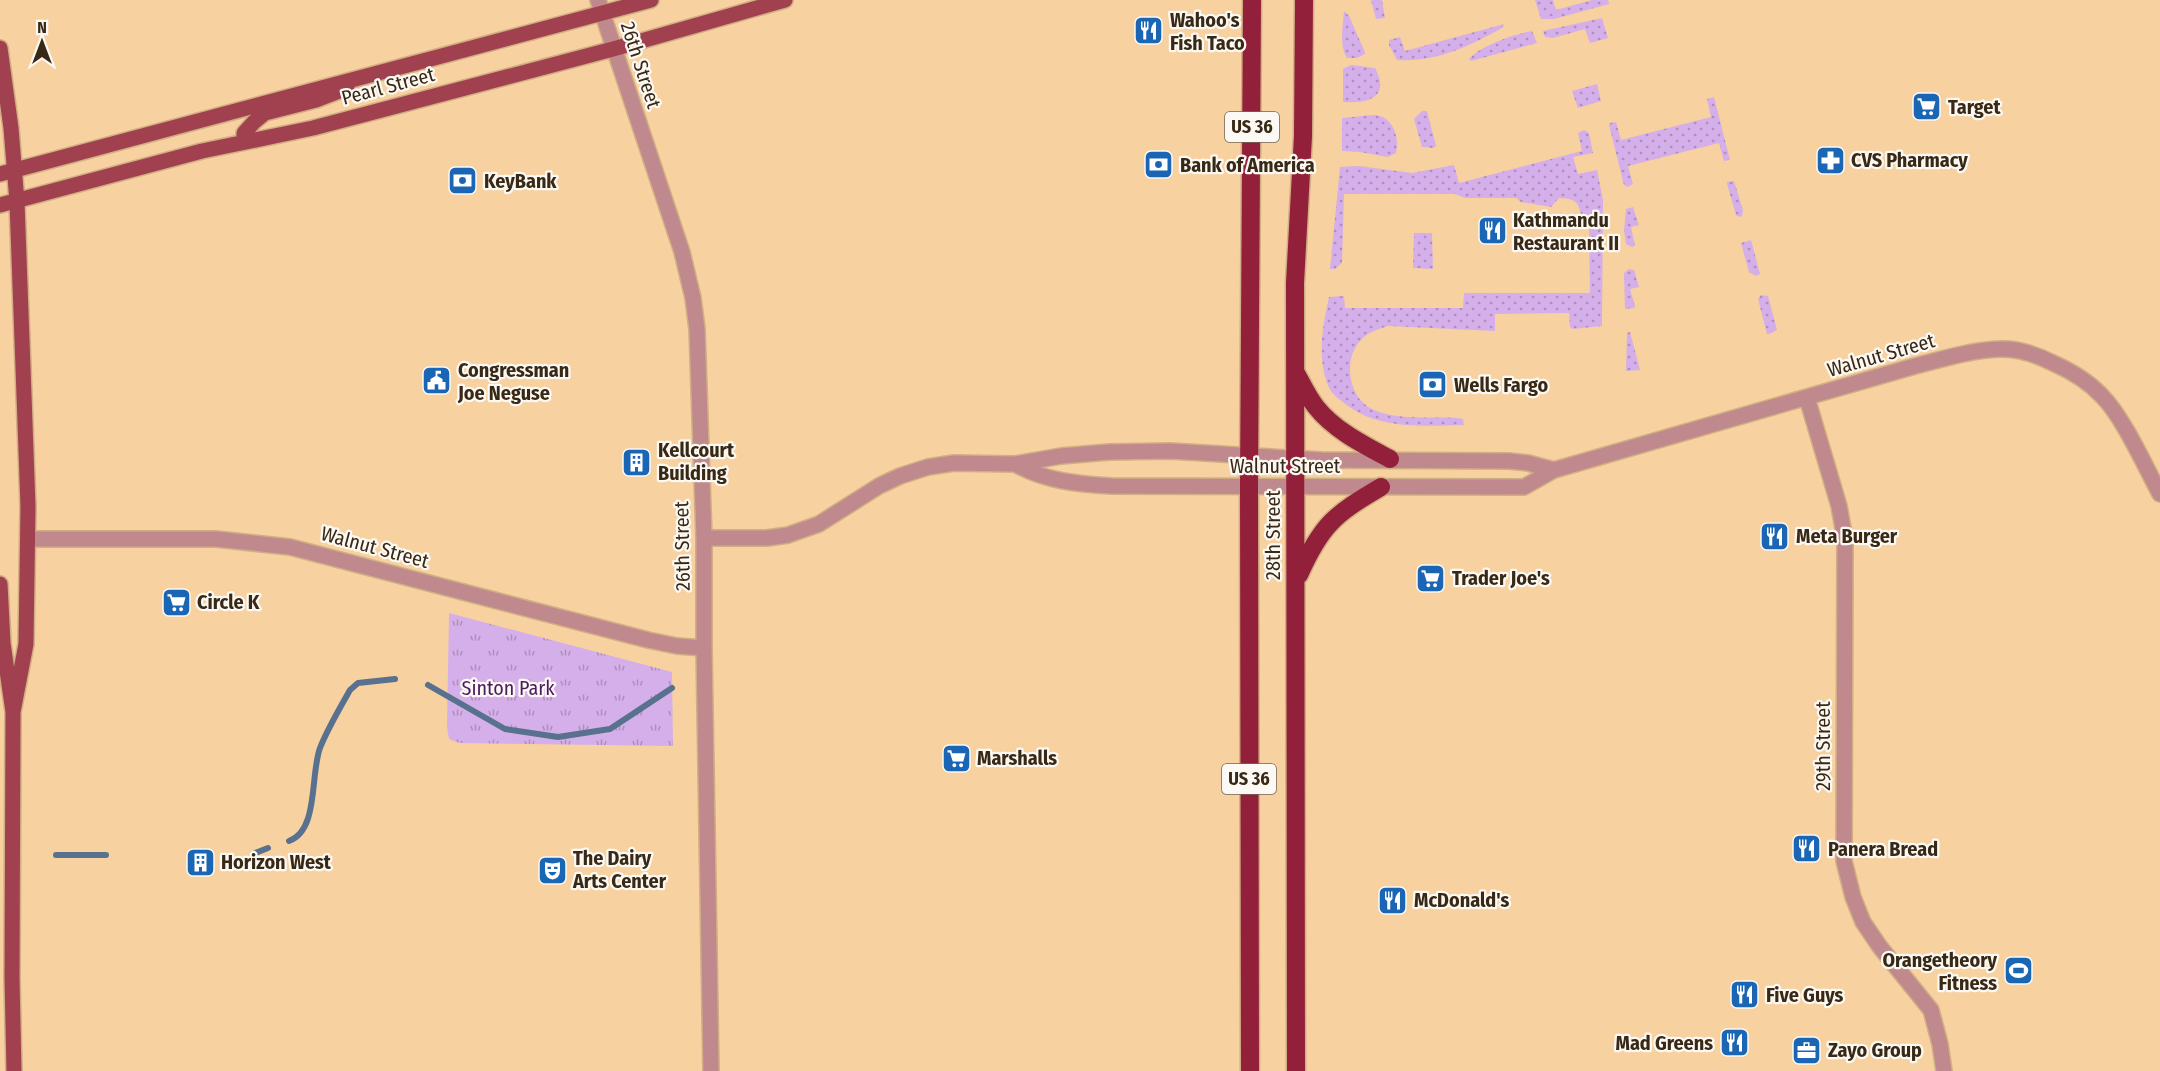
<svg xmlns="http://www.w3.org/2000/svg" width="2160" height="1071" viewBox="0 0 2160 1071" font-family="'Fira Sans Condensed',sans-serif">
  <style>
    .grass { fill: url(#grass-dots) }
    .park { fill: url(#park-tufts) }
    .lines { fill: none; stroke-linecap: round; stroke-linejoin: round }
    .stream { stroke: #57718f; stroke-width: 6 }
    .minor-casing { stroke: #d1af84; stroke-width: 18 }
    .major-casing { stroke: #d1af84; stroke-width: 18 }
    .highway-casing { stroke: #d1af84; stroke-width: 21 }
    .minor { stroke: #bf898d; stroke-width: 15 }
    .major { stroke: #a1414f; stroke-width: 15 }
    .highway { stroke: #93203a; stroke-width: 18 }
    .labels { text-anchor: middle; stroke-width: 4.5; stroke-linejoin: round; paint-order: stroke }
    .shield { fill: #fcf8f3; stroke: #726758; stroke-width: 1.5 }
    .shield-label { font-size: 18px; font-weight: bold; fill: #372915 }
    .poi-label { font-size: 20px; font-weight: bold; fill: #372915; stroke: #fcf8f3; text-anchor: start }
    .street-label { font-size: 20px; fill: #372915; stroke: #fcf8f3 }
    .park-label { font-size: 20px; fill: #4a1b5f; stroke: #fcf8f3 }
  </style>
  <defs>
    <pattern id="grass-dots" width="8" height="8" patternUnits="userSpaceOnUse" patternTransform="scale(1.5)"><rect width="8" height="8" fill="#d5afe9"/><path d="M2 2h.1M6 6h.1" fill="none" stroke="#ae8ebc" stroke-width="1.8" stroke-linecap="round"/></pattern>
    <pattern id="park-tufts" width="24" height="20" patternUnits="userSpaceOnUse" patternTransform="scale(1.5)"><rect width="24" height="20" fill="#d5afe9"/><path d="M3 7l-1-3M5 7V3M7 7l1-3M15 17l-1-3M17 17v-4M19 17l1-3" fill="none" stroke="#ae8ebc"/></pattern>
  </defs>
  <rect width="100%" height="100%" fill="#f7d1a0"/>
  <path class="grass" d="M1371,0h11l3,18 -9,1z
    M1535,0h18l3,10 36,-10h16l1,4 -55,15h-13z
    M1344,11l5,5 15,34 1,4 -8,4h-10c-8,-12 -4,-33 -3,-47z
    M1602,18l6,20 -18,5 -5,-14 -32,9 -8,-1 -2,-6z
    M1504,24l-2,4c-34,19 -65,34 -105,32l-8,-15v-5l11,-3 5,14z
    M1532,31l5,12 -66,18 -2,-2c11,-13 45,-25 63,-28z
    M1351,65l24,3c16,30 -8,36 -32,34v-33z
    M1597,84l4,17 -23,7 -6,-17z
    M1714,97l16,63 -6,1 -5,-18 -91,23 5,18 -6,3 -3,-2 -15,-60 1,-2 6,-1 5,18 90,-23 -4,-18z
    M1422,111h5l9,35 -3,2 -11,-1 -8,-28z
    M1373,115c19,0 27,21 23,38l-8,4 -28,-5 -18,-1v-33z
    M1584,130l5,3 4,20 -20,4 5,17 19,-4 6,30 -1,126 -29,3 -3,-2 -1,-14 -74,1v17l-107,-5c-10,3 -22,7 -28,15 -17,19 -12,56 12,68 25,12 59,7 86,9l5,1 1,6c-40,1 -87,5 -120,-22 -7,-5 -14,-11 -17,-20 -10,-29 -4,-58 2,-86l15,-1 1,12h118l1,-15h126l-1,-67c-16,-16 -2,-27 -30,-28l-8,9 -30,-5 -5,-4h-51l-10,-4h-111l-2,69 -7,6h-5l10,-102 19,-1 53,7 42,-8 5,18 123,-32 -4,-18z
    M1734,181l9,29 -1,6 -3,1 -3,-2 -9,-31v-2z
    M1633,207l6,18 -8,2 4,19 -3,1 -6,-3 -2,-14 2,-21z
    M1414,233h18l1,36 -20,-1z
    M1751,240l9,34 -4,2 -7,-4 -8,-29z
    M1629,269l5,1 5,17 -9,2 5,17 -1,2 -9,1 -1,-36z
    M1761,295l7,1 9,34 -8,4h-2l-9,-35z
    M1630,332l10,38 -14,1 1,-38z"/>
  <path class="park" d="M449,613l223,59 1,74 -214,-3 -10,-4 -2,-12z"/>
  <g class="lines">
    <path class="stream" d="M428,685l77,44 53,8 52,-8 62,-41
      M289,841c30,-11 21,-66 31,-93 8,-20 20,-40 30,-58l8,-7 37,-4
      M253,854l15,-6
      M56,855h50"/>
    <defs>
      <path id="minor" d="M598,0l84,252 11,46 4,31 7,209v110l7,423
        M1807,398l32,108 6,33 -1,322 9,36 10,25 17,25 51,63 9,34 4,27
        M1015,464c30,17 62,20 96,22l413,1 30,-17 361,-104c28,-7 56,-16 85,-17 17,-1 37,6 53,14 18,8 35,18 49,33 21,21 43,70 58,98
        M704,538h63l21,-3 31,-11 60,-38 21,-10 28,-9 26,-4 61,1 46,-8 48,-4 61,-1 152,9 187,1 19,2 26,7
        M29,539h187l74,8 358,93 29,6 27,2"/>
      <path id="major" d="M0,48l11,80 6,74 11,304 -2,138 -13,68
        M244,142v-9l10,-11 11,-9 51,-13 31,-12
        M0,174l651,-174
        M0,205l202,-54 111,-23 300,-79 172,-49
        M0,584l3,59 10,69 -1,266 2,93"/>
      <path id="highway" d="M1296,373c6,11 12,24 20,34 18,23 48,38 74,52
        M1299,575c22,-50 36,-61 82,-88
        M1250,1071l-1,-585 3,-486
        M1296,1071l-1,-788 8,-147 1,-136"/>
    </defs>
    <use href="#minor" class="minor-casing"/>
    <use href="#major" class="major-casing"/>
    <use href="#highway" class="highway-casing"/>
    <use href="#minor" class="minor"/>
    <use href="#major" class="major"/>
    <use href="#highway" class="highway"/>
  </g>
  <defs>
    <symbol id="restaurant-square" viewBox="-11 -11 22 22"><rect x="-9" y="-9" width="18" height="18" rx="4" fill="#1a66b5" stroke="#fcf8f3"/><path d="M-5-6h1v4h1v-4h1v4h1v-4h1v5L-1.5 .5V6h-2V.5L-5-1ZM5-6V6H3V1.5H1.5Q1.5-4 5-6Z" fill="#fff"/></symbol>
    <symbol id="supermarket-square" viewBox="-11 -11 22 22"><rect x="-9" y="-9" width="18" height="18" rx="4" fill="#1a66b5" stroke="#fcf8f3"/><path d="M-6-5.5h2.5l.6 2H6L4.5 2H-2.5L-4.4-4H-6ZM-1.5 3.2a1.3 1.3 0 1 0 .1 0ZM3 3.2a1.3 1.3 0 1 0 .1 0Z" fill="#fff"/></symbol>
    <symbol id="pharmacy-square" viewBox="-11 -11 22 22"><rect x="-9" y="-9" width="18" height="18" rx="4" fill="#1a66b5" stroke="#fcf8f3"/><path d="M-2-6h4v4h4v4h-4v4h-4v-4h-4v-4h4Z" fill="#fff"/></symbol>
    <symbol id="bank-square" viewBox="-11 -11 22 22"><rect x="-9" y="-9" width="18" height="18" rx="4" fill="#1a66b5" stroke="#fcf8f3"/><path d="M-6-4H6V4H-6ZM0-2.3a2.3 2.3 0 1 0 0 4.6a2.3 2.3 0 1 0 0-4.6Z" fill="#fff"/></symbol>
    <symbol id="civic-square" viewBox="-11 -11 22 22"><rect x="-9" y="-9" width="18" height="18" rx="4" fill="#1a66b5" stroke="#fcf8f3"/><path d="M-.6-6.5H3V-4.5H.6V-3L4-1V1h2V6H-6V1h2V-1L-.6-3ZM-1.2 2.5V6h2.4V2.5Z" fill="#fff"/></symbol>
    <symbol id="building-square" viewBox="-11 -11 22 22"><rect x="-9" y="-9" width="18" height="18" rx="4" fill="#1a66b5" stroke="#fcf8f3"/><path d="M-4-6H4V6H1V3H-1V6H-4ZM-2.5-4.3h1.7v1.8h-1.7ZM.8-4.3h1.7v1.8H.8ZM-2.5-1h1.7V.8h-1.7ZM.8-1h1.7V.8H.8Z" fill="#fff"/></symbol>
    <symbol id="theatre-square" viewBox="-11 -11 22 22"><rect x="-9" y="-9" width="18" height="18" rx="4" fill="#1a66b5" stroke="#fcf8f3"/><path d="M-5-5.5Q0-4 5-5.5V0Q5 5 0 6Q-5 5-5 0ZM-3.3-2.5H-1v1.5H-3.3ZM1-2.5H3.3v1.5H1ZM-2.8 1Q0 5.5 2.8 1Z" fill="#fff"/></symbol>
    <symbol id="stadium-square" viewBox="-11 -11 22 22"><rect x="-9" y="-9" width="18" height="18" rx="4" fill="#1a66b5" stroke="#fcf8f3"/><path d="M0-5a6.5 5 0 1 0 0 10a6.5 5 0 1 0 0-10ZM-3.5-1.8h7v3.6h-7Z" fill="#fff"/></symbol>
    <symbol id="office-square" viewBox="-11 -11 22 22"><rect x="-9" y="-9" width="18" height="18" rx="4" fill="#1a66b5" stroke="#fcf8f3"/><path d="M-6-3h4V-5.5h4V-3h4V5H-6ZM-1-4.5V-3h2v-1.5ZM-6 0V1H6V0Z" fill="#fff"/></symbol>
  </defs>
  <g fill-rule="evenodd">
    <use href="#restaurant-square" x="1132" y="14" width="33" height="33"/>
    <use href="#supermarket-square" x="1910" y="90" width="33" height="33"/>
    <use href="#pharmacy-square" x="1814" y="144" width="33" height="33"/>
    <use href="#bank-square" x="1142" y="148" width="33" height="33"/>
    <use href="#bank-square" x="446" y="164" width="33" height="33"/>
    <use href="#restaurant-square" x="1476" y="214" width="33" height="33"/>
    <use href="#civic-square" x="420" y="364" width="33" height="33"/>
    <use href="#bank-square" x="1416" y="368" width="33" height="33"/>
    <use href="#building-square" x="620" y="446" width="33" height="33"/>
    <use href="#restaurant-square" x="1758" y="520" width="33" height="33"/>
    <use href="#supermarket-square" x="1414" y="562" width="33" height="33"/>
    <use href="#supermarket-square" x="160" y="586" width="33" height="33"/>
    <use href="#supermarket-square" x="940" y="742" width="33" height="33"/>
    <use href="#restaurant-square" x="1790" y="832" width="33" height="33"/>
    <use href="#building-square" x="184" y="846" width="33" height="33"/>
    <use href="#theatre-square" x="536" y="854" width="33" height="33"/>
    <use href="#restaurant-square" x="1376" y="884" width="33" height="33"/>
    <use href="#stadium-square" x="2002" y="954" width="33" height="33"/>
    <use href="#restaurant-square" x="1728" y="978" width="33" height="33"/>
    <use href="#restaurant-square" x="1718" y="1026" width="33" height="33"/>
    <use href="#office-square" x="1790" y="1034" width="33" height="33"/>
  </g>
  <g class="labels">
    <g class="shield">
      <rect x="1225" y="112" width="54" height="30" rx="4.5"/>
      <rect x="1222" y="764" width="54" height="30" rx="4.5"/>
    </g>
    <g class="shield-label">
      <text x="1252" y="133">US 36</text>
      <text x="1249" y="785">US 36</text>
    </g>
    <g class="poi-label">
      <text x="1170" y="27">Wahoo's<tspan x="1170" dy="23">Fish Taco</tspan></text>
      <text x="1948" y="114">Target</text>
      <text x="1851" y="167">CVS Pharmacy</text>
      <text x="1180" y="172">Bank of America</text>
      <text x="484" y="188">KeyBank</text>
      <text x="1513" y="227">Kathmandu<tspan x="1513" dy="23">Restaurant II</tspan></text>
      <text x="458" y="377">Congressman<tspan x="458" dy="23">Joe Neguse</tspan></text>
      <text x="1454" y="392">Wells Fargo</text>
      <text x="658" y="457">Kellcourt<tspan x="658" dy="23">Building</tspan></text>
      <text x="1796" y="543">Meta Burger</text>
      <text x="1452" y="585">Trader Joe's</text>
      <text x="197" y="609">Circle K</text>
      <text x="977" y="765">Marshalls</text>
      <text x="1828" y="856">Panera Bread</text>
      <text x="573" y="865">The Dairy<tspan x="573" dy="23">Arts Center</tspan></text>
      <text x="221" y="869">Horizon West</text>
      <text x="1414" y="907">McDonald's</text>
      <text x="1997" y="967" text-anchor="end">Orangetheory<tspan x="1997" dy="23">Fitness</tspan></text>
      <text x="1766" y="1002">Five Guys</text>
      <text x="1713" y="1050" text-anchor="end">Mad Greens</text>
      <text x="1828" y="1057">Zayo Group</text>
    </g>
    <g class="street-label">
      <text transform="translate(641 65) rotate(72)" y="7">26th Street</text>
      <text transform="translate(388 86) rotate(-15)" y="7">Pearl Street</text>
      <text transform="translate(1881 355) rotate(-16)" y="7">Walnut Street</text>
      <text x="1285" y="473">Walnut Street</text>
      <text transform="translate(1273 535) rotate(-90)" y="7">28th Street</text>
      <text transform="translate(682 546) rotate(-91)" y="7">26th Street</text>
      <text transform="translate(375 547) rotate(15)" y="7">Walnut Street</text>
      <text transform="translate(1823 746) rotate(-90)" y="7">29th Street</text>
    </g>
    <g class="park-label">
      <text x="508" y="695">Sinton Park</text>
    </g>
  </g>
  <g transform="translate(42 42)" stroke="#fcf8f3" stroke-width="4.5" paint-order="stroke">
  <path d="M0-4.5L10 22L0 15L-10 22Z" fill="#372915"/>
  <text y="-9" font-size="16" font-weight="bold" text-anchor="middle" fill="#372915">N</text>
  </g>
</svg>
